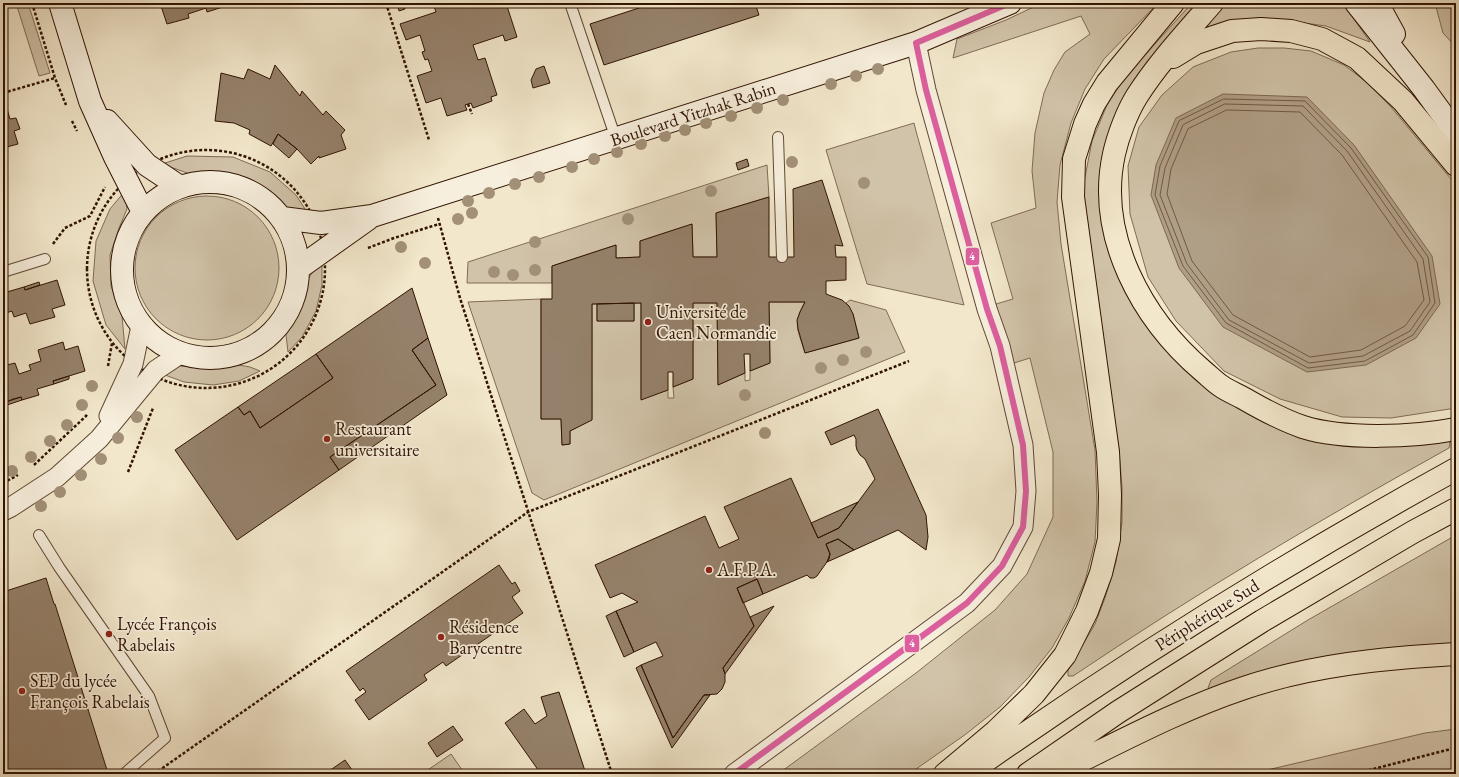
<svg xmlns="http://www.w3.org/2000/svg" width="1459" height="777" viewBox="0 0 1459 777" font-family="'EB Garamond',serif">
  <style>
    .green { fill: #d1c3a9; stroke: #806b56 }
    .water { fill: #b09f87; stroke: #7d6752 }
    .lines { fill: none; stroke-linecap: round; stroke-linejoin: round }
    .shore { stroke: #705944; stroke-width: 1 }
    .building { fill: #95816b; stroke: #301302 }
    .lane-casing { stroke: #604834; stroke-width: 12 }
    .street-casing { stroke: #604834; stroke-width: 21 }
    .secondary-casing { stroke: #301302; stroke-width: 24 }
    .highway-casing { stroke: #301302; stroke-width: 24 }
    .path { stroke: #301302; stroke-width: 2.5; stroke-dasharray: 3 2; stroke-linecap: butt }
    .lane { stroke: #f7efdd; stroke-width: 10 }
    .street { stroke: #f7efdd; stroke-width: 19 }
    .secondary { stroke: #f7efdd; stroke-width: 22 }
    .highway { stroke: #f2e7cb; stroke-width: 22 }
    .bus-1-casing { stroke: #f7efdd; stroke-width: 9 }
    .bus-1 { stroke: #dc5f9f; stroke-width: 6 }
    .tree { fill: #a29078 }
    .poi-dot { fill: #8f2418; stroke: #f7efdd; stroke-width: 1.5 }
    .labels { text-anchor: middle; stroke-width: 3.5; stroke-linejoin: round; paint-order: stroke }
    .street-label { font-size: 18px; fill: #301302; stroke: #f7efdd }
    .poi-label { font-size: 18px; fill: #301302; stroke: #f7efdd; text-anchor: start }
    .line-badge { stroke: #f7efdd; stroke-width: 1.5 }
    .badge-label { font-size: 11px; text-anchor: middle; font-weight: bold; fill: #fff }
  </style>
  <rect width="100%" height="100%" fill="#f2e7cb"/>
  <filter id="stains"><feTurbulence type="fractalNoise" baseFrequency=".005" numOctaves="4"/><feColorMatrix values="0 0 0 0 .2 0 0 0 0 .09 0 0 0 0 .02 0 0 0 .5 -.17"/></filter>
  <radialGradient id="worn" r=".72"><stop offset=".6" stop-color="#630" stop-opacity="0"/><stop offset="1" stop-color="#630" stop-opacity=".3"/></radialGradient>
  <path class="green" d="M16,3h12l22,70 -11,3z
    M1042,3h116l-54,56 -19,30 -14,34 -11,42 -3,37 4,42 34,206 2,52 -2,40 -10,39 -16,37 -17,30 -23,29 -29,30 -34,27 -57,40h-131l138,-101 79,-63 32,-36 26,-57v-65l-23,-94 -19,6 -15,-60 17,-5 -22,-76 45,-15 -4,-37 3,-38 9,-40 10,-23 11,-18 25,-18 -9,-18 -128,42 4,-19 49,-19z
    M1192,3h9l-86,115 13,173 19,36 29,33 25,24 39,25 46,20 161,10 3,4 -1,5c-128,71 -254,146 -376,228h-5v-6l27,-46 10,-26 11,-36 6,-40v-35l-3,-37 -34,-221 -1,-47 8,-41 15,-36 18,-28z
    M1218,3h125l27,39 -44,-16 -44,-6 -97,22z
    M1435,3h21v44l-13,-14z
    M1258,48h26l27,3 33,14 24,18 23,24 65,78v223l-65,10 -49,-1 -62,-18 -56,-28 -48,-50 -28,-44 -18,-63 -2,-48 11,-39 23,-32 31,-28 38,-15z
    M914,123l2,8 48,174 -97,-21 -41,-134z
    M187,156l46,1 37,15 26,23 13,20 -18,-4 -38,-30 -31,-9 -32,2 -28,-10z
    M767,165l2,32 -53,16 1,44h-24l-1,-33 -52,17v16l-24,1v-13l-64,21v17h-85l1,-21z
    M125,191l2,18 -8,19 -9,27 1,31 11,30 3,33 -19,-24 -13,-44 3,-40 14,-32z
    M135 268a72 72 0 1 1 144 0a72 72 0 1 1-144 0Z
    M322,263v22l-6,26 -14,26 -14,15 -2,-17 14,-30 4,-20 10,-15z
    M541,299v120h20l1,26 8,-1v-13l22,-12v-115h5v17h37v-18h7v96l27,-9v8h6l-1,-11 20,-8v-76h24l1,82 27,-12v8l5,-1v-9l20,-8 -1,-61h36c-13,22 -7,28 0,51l54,-15 -6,-24 -7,-11 4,-3 36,10 19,42 -361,148 -12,-7 -64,-191z
    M233,364l17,3 10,4 -21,10 -26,4 -29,-3 -19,-7 15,-9 32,2z
    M1456,535v110l-244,46 -4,-3 3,-8 97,-60z
    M1456,729v45h-206l175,-41z
    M451,754l14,20h-43z"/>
  <path class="water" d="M1223,94l84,3 47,48 78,111 8,48 -24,34 -50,27 -59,7 -84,-45 -44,-59 -28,-73 5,-30 20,-47z"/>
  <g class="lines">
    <path class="shore" d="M1224,99l81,2 46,47 77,109 7,46 -22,32 -48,26 -57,7 -82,-45 -43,-57 -28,-71 5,-29 19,-45z
      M1225,104l78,2 44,45 76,108 7,43 -20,29 -47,25 -54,7 -80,-43 -42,-56 -27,-69 5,-27 18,-43z
      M1227,110l73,2 42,43 75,107 7,38 -19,26 -44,24 -51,7 -77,-42 -41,-54 -25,-67 4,-25 17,-40z"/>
  </g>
  <path class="building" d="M160,3h69v2l-22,7 -1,-4 -18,6 1,4 -22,6z
    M397,3h7l1,6 -6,2z
    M433,3h73l11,34 -12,4 -2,-6 -30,10 5,15 7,-2 12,37 -6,2 1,4 -19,7 -2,-5 -6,2 2,5 -20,6 -6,-18 -15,5 -9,-27 15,-5 -4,-12 -3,1 -3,-8 3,-1 -5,-16 -14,5 -6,-16 36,-12z
    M654,3h101l4,12 -155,50 -14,-41z
    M275,65l25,31 2,-5 21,24 3,-4 19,19 -4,5 5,14 -27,9v-2l-8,8 -14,-15 -19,-15 -7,12 -22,-12 1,-4 -16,-7 -19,-2 6,-48 23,6 4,-10 22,10z
    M544,66l6,17 -17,5 -2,-8 5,-11z
    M7,109l3,10 6,-1 4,11 -6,2 4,13 -15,4v-38z
    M278,134l19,15 -8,9 -16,-14z
    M747,159l2,7 -11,4 -2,-7z
    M822,180l21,66 -8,-1 1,12h10v23l-20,1v13l16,6 7,6 4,8 6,24 -54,15 -7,-24 -1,-9 3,-8 5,-10h-36l1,61 -20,8v-17h-6l1,19 -27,12 -1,-82h-24v76l-20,8v-15h-5v18l-27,10v-97l-49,1v116l-22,11v13l-8,1 -1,-26h-20v-120h11v-33l64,-21v13l24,-1v-16l52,-17 1,33h24l-1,-44 53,-16v60h25l-1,-68z
    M57,280l8,25 -13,4 3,8 -25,7 -4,-11 -12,4 -2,-6 -9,3v-27h3l1,5 17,-5 1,3z
    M39,282l1,3 -15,5 -1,-3z
    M412,288l16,50 -16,12 24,35 -106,72 9,13 -102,70 -62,-90 63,-43 6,8 6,-4 10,17 73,-50 -17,-24z
    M634,303v18h-37v-17z
    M428,338l19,57 -108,75 -9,-13 106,-72 -24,-35z
    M63,342l2,8 13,-4 7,25 -32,10 1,3 -17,5 2,6 -17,5 -1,-3 -8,2 -7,3 1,3 -4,1v-40l12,-3 4,11 12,-4 -2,-5 12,-4 -3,-11z
    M316,354l17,24 -73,50 -10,-17 -6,4 -6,-8z
    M69,376v3l-15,5 -1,-3z
    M21,397l1,3 -15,5 -1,-3z
    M878,409l48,106 2,22 -2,13 -28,-20 -44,20 -16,-11 -12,5 4,10 -1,5 -12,17 -3,2h-4l-3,-3 -44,19 -6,-15 -20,9 17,38 -31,42 2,6v8l-3,7 -5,5 -13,1 -31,43 -32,-73 22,-9 -7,-14 -22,10 -18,-41 22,-9 -16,-9 -12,5 -15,-33 110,-49 14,32 20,-9 -15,-32 67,-29 27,60 21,-10 36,-49 -10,-20 -5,-4 -3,-5 -1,-4v-7l-2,-4 -23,10 -6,-13z
    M858,502l-19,26 -21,10 -7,-15z
    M838,539l16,11 -27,12 3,-8 -4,-10z
    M499,565l13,19 3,-2 5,9 -8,6 11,16 -77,53 -3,-4 -19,13 3,5 -58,40 -14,-20 11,-8 -3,-4 -3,3 -14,-20z
    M46,578l8,26h1l52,166 -13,4h-91v-182z
    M757,579l6,15 -20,9 -6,-15z
    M774,606l-49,68 -2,-6 31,-42 -4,-9z
    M616,611l18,41 -10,5 -18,-41z
    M641,665l32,73 31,-43h6l-38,53 -36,-80z
    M559,692l27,82h-45l-36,-51 19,-14 11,15 12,-8 -6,-19z
    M453,726l10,14 -26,17 -9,-14z
    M345,760l10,14h-24l-2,-3z"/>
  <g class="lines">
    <defs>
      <path id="lane" d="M570,3l46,136
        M778,137l4,120
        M3,272l42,-13
        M39,535l20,32 90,129 16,42 -41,36"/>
      <path id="street" d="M109,416l24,-52 8,-38
        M3,511l8,-4 46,-30 42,-38 57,-69 24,-16
        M734,774l233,-171 35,-37 21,-39 3,-36 -3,-46 -23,-99 -13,-37 -61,-219 -10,-47"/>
      <path id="secondary" d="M60,3l30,98 25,56 28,55
        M1356,3l68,86 32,44
        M1377,3l17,31
        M107,121l40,44 33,22
        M122 270a88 88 0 1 1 176 0a88 88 0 1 1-176 0Z
        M282,218l39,5 51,-7 544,-173 94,-40
        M299,268l69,-49"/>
      <path id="highway" d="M1212,3c-26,30 -54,60 -75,93 -10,16 -19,40 -23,58 -18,82 28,165 89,217 6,5 12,11 18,15 7,5 15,8 22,12 19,11 39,22 60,29 41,13 111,10 153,2
        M1173,57l23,-14 36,-12 29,-2 30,2 31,8 35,19 46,43 53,64
        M945,774l50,-42 39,-38 31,-39 22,-44 14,-38 8,-34 1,-44 -2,-43 -35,-255 1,-38 11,-35 9,-20 13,-21 66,-80
        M967,774c157,-111 320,-212 489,-305
        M1028,774l90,-62 144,-91 151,-89 43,-23
        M1054,774c62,-30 124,-64 190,-86 68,-23 140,-30 212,-34"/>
    </defs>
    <use href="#lane" class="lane-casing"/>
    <use href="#street" class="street-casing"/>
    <use href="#secondary" class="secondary-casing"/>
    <use href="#highway" class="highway-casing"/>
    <path class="path" d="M32,3l23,75 11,27
      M386,3l43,137
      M3,93l52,-15
      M468,104l4,10
      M72,121l5,10
      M87 269a119 119 0 1 1 238 0a119 119 0 1 1-238 0Z
      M438,218l22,80 152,476
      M53,244l12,-16 25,-12 15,-29
      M368,248l26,-10 45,-14
      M108,366l4,-23
      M34,465l52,-49 2,-3
      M128,472l25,-64
      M3,483l15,-8
      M154,774l374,-262 381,-151
      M1354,774l93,-24 9,-1"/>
    <use href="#lane" class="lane"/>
    <use href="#street" class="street"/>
    <use href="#secondary" class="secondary"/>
    <use href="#highway" class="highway"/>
    <defs>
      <path id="bus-1" d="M916,43l94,-40
        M734,774l233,-171 35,-37 21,-39 3,-36 -3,-46 -23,-99 -13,-37 -61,-219 -10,-47"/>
    </defs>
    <use href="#bus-1" class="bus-1-casing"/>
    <use href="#bus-1" class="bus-1"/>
  </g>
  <g class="tree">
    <circle cx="878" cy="69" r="6"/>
    <circle cx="856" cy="76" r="6"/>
    <circle cx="831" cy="84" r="6"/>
    <circle cx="783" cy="100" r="6"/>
    <circle cx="757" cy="108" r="6"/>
    <circle cx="731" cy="116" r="6"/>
    <circle cx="706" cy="123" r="6"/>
    <circle cx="685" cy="130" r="6"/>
    <circle cx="665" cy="136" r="6"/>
    <circle cx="641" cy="144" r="6"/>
    <circle cx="617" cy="152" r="6"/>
    <circle cx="594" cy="159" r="6"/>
    <circle cx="792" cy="162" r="6"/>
    <circle cx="572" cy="167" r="6"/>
    <circle cx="539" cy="177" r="6"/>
    <circle cx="864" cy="183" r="6"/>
    <circle cx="515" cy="184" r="6"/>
    <circle cx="711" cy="191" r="6"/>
    <circle cx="489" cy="193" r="6"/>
    <circle cx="468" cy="201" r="6"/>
    <circle cx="472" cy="213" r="6"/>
    <circle cx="458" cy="219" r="6"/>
    <circle cx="628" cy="219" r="6"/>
    <circle cx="535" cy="242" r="6"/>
    <circle cx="401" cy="247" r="6"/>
    <circle cx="425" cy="263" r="6"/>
    <circle cx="535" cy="270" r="6"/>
    <circle cx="494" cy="272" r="6"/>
    <circle cx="513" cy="275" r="6"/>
    <circle cx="866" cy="352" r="6"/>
    <circle cx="843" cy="360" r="6"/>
    <circle cx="821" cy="368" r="6"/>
    <circle cx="92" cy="386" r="6"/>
    <circle cx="745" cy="395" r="6"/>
    <circle cx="82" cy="405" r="6"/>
    <circle cx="137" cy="417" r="6"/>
    <circle cx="67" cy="425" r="6"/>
    <circle cx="765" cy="433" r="6"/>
    <circle cx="118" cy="438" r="6"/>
    <circle cx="50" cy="441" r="6"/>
    <circle cx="31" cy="457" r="6"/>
    <circle cx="101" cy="459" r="6"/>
    <circle cx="12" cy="471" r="6"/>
    <circle cx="81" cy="475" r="6"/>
    <circle cx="60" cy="492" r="6"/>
    <circle cx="41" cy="506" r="6"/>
  </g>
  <g class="poi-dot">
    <circle cx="648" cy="322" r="4"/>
    <circle cx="327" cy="439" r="4"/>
    <circle cx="709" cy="570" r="4"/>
    <circle cx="109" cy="634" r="4"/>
    <circle cx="441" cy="637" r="4"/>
    <circle cx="22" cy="691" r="4"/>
  </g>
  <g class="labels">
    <g class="street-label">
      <text transform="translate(693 114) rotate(-18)" y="6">Boulevard Yitzhak Rabin</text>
      <text transform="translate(1207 615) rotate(-32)" y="6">Périphérique Sud</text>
    </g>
    <g class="poi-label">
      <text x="656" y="318">Université de<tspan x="656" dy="21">Caen Normandie</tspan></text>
      <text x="335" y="435">Restaurant<tspan x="335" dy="21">universitaire</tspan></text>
      <text x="717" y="576">A.F.P.A.</text>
      <text x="117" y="630">Lycée François<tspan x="117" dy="21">Rabelais</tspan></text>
      <text x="449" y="633">Résidence<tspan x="449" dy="21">Barycentre</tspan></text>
      <text x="30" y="687">SEP du lycée<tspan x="30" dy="21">François Rabelais</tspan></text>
    </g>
  </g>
  <g class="line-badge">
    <rect x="965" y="247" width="15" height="19" rx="4" fill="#dc5f9f"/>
    <rect x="904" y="634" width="16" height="19" rx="4" fill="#dc5f9f"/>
  </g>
  <g class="badge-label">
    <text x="972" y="260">4</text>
    <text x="912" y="647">4</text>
  </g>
  <rect width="1459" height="777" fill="none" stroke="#f2e7cb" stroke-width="16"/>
  <rect x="4" y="4" width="1451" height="769" fill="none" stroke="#301302" stroke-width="2"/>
  <rect x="8" y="8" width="1443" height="761" fill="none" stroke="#301302"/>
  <rect width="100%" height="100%" filter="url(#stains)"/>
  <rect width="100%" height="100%" fill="url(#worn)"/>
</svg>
